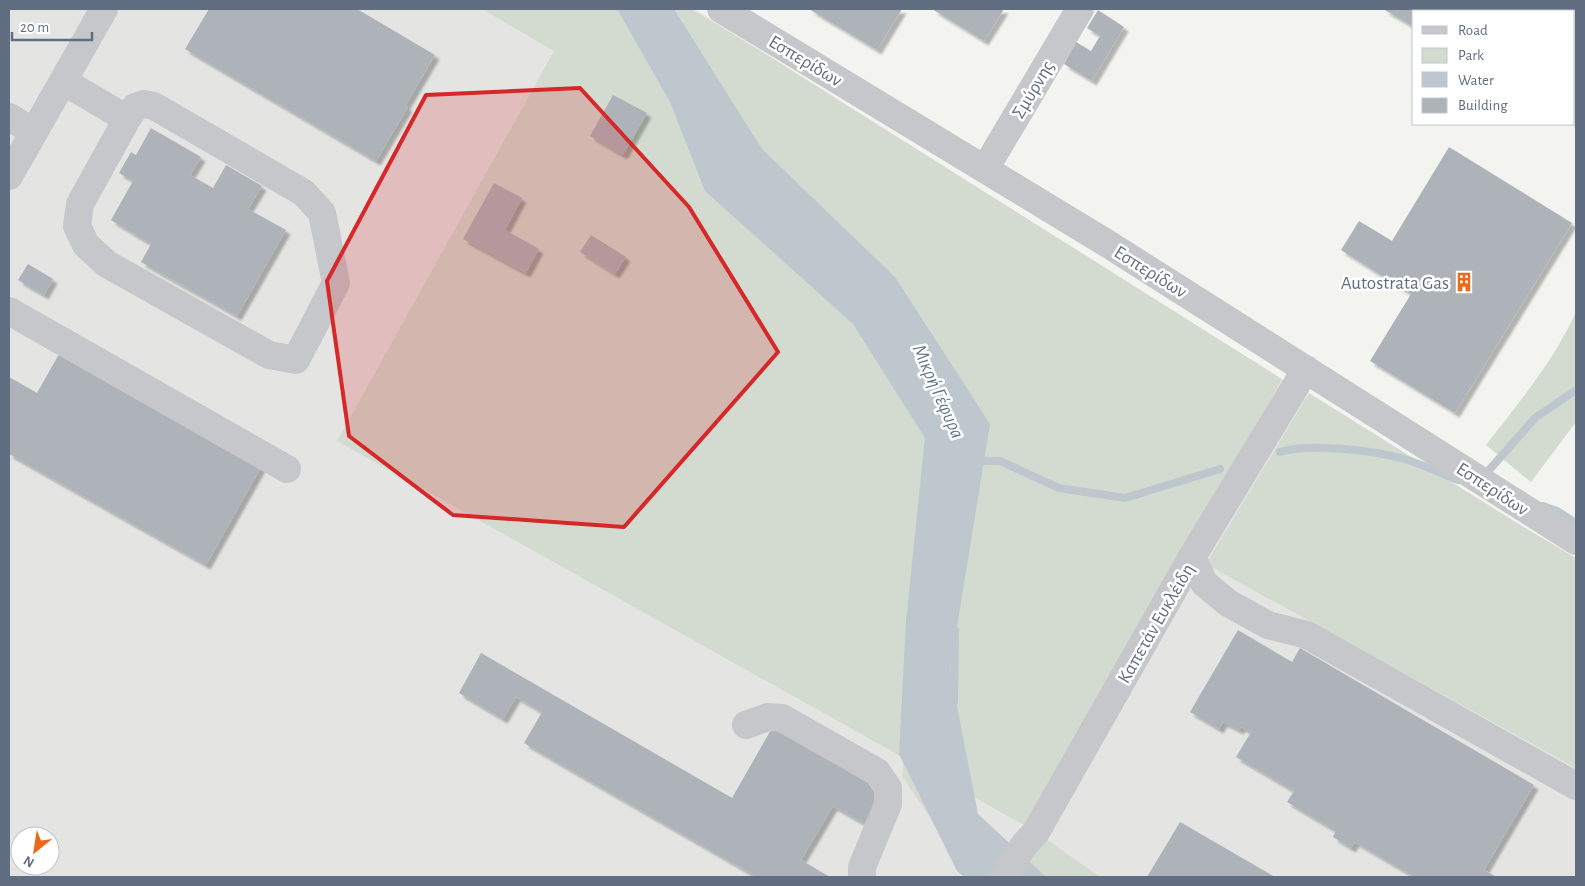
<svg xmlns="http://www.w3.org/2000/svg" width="1585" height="886" viewBox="0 0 1585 886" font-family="'Alegreya Sans',sans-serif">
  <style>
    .built { fill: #e4e4e3; fill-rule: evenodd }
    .green { fill: #d3dbd0; fill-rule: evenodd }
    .water { fill: #bec7ce }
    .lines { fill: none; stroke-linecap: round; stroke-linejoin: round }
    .stream { stroke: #bec7ce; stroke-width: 8 }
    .building { fill: #aeb3ba; filter: url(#shadow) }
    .minor { stroke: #c5c7cb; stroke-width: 28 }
    .marked { fill: #d62828; fill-opacity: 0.2; stroke: #d62828; stroke-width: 4; stroke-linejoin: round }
    .labels { text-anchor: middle; stroke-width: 5; stroke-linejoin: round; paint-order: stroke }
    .street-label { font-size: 19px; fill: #616e82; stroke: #fff }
    .poi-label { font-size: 19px; fill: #616e82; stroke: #fff; text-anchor: end }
    .water-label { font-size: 20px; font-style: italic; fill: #617787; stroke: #fff }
  </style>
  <defs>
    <filter id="shadow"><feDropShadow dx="4.5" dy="4.5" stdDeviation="1" flood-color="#0004"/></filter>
  </defs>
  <rect width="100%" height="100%" fill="#f3f4ef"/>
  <path class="built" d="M9,9h686l594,375 287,177v316h-1567zM20,836h30v30h-30z"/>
  <path class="green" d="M482,9h209l63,38 528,332 -246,453 64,45h-124l-22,-24 -52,-77 2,-18 -567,-317 217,-390zM949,783l87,49 -16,26 -71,-61z
    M1552,9h24v119l-6,-4h4v-113h-24z
    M1576,312v110l-45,60 -45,-37c33,-43 68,-84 90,-133z
    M1309,393l205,128 62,37v210l-370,-204z"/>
  <path class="water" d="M617,9h57l88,140 133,128 95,147 -40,246 28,144 68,63h-82l-7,-6 -58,-117 7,-133 19,-183 -72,-114 -148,-133 -35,-89z"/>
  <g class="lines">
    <path class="stream" d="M1280,452c30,-9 93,-2 124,7 18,5 36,14 54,21
      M976,461h24l59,27 66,10 95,-29
      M1483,477l52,-59 41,-28
      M1543,506l14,5 19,12
      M954,701l1,-71"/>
  </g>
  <path class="building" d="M209,9h148l78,46 -30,51 3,1 -32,54 -191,-112z
    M809,9h93l-25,41z
    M932,9h72l-20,32z
    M1383,9h41l4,2h-14v16z
    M1495,9h23l-2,2h-23z
    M1098,10l26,17 -32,54 -28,-17 12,-22 15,9 9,-15 -13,-8z
    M613,95l34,18 -24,42 -33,-19z
    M151,128l50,29 -11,18 23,13 13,-23 36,21 -14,23 38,21 -49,86 -96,-54 10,-18 -40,-24 22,-39 -14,-8 12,-21 5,3z
    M1449,147l123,76 -117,190 -85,-52 41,-67 -70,-44 18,-29 33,20z
    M494,183l28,15 -17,32 34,19 -13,24 -63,-34z
    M591,235l35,22 -11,17 -35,-22z
    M28,264l25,15 -9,16 -26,-15z
    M59,354l202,113 -55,98 -197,-111v-77l28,16z
    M1238,630l54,32 8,-14 234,137 -50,85 13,7h-82l-60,-35 -4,6 -18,-11 3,-6 -49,-29 7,-11 -58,-34 15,-25 -10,-5 -2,3 -16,-8 -4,7 -29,-17z
    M481,653l251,145 44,-77 100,57 -5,10 13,7 -17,30 -34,-19 -32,54 29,17h-73l-233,-134 18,-31 -26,-15 -13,22 -44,-26z
    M1180,822l95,55h-128z"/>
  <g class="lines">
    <path class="minor" d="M721,9l387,235 468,297
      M63,81l64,38
      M144,104l10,2 150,87 18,20 14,70 -40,77 -27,-5 -162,-91 -21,-19 -9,-19 3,-22 47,-85 8,-12z
      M9,117l25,15
      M985,169l95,-160
      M9,176l95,-167
      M9,311l278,158
      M1192,557l12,26 24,20 40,22 39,10 269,151
      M746,725l22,-8 14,1 95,54 11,16v16l-26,63v10
      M1004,877l20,-32 12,-13 156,-275 114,-188"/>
  </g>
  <path class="marked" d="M580,88l109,119 89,145 -154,175 -171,-12 -104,-79 -22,-155 99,-186z"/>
  <defs>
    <symbol id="building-bare" viewBox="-9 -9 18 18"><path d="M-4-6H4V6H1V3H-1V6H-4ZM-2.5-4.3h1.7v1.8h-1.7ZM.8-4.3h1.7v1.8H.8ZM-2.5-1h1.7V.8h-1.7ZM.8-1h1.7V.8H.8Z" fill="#ec6917" stroke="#fff" stroke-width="2.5" paint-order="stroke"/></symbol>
  </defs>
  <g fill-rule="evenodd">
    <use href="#building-bare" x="1450" y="268" width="28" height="28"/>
  </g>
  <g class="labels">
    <g class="street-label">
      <text transform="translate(806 60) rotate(31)" y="7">Εσπερίδων</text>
      <text transform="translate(1032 89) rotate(-59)" y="7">Σμύρνης</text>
      <text transform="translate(1151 271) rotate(32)" y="7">Εσπερίδων</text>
      <text transform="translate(1493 488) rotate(33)" y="7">Εσπερίδων</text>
      <text transform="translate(1155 623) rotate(-60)" y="7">Καπετάν Ευκλέιδη</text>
    </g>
    <g class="poi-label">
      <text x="1449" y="289">Autostrata Gas</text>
    </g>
    <g class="water-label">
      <text transform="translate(939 391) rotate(66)" y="7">Μικρή Γέφυρα</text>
    </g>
  </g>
  <rect width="1585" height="886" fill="none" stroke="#616e82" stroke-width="20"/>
  <rect x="1412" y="10" width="162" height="115" fill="#ffffff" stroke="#c0c5cd"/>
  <rect x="1422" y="26" width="25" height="8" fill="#c5c7cb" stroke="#c0c5cd"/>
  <text x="1458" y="35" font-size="15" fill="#616e82">Road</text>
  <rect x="1422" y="48" width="25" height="15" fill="#d3dbd0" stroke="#c0c5cd"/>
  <text x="1458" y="60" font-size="15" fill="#616e82">Park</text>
  <rect x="1422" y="72" width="25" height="15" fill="#bec7ce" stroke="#c0c5cd"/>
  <text x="1458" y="85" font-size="15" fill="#616e82">Water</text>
  <rect x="1422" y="98" width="25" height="15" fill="#aeb3ba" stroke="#c0c5cd"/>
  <text x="1458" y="110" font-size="15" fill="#616e82">Building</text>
  <g transform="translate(35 851) rotate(210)"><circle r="24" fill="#ffffff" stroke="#c0c5cd"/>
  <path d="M0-4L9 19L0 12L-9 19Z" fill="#ec6917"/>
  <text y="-8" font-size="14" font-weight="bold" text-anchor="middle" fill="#616e82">N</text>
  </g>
  <path d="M12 32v8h80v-8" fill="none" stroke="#616e82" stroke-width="2.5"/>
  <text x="20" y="32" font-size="15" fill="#616e82" stroke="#ffffff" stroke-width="4" paint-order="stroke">20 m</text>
</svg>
